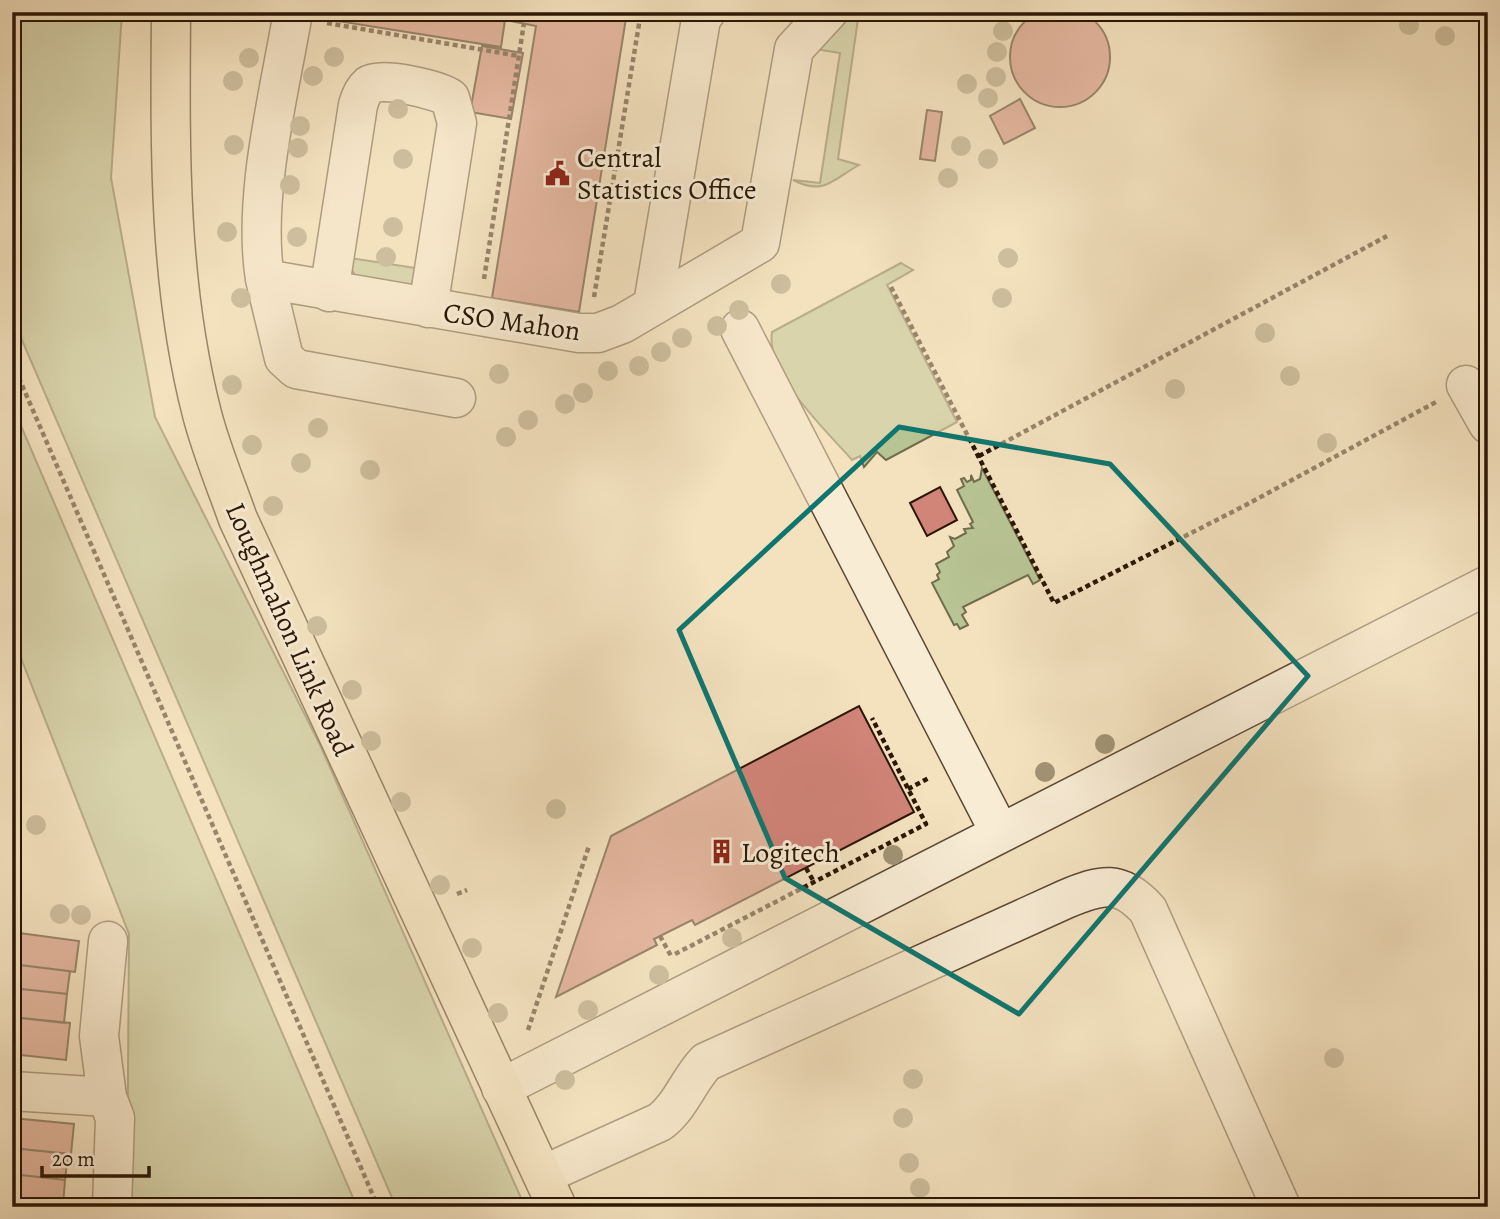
<svg xmlns="http://www.w3.org/2000/svg" width="1500" height="1219" viewBox="0 0 1500 1219" font-family="Alegreya,serif">
  <style>
    .green { fill: #b8c494; stroke: #716d4c; stroke-width: 2 }
    .building { fill: #d18478; stroke: #2a1605; stroke-width: 2 }
    .lines { fill: none; stroke-linecap: round; stroke-linejoin: round }
    .minor-casing { stroke: #5c4934; stroke-width: 41 }
    .major-casing { stroke: #2a1605; stroke-width: 41 }
    .path { stroke: #2a1605; stroke-width: 4.5; stroke-dasharray: 5 3.5; stroke-linecap: butt }
    .minor { stroke: #f8ecd5; stroke-width: 38 }
    .major { stroke: #f4e2bf; stroke-width: 38 }
    .tree { fill: #a09374 }
    .marked { fill: none; stroke: #0f766e; stroke-width: 5; stroke-linejoin: round }
    .labels { text-anchor: middle; stroke-width: 6; stroke-linejoin: round; paint-order: stroke }
    .poi-label { font-size: 28px; fill: #2a1605; stroke: #f8ecd5; text-anchor: start }
    .street-label { font-size: 28px; fill: #2a1605; stroke: #f8ecd5 }
  </style>
  <rect width="100%" height="100%" fill="#f4e2bf"/>
  <filter id="stains"><feTurbulence type="fractalNoise" baseFrequency=".00286" numOctaves="4"/><feColorMatrix values="0 0 0 0 .2 0 0 0 0 .09 0 0 0 0 .02 0 0 0 .5 -.17"/></filter>
  <radialGradient id="worn" r=".72"><stop offset=".6" stop-color="#630" stop-opacity="0"/><stop offset="1" stop-color="#630" stop-opacity=".3"/></radialGradient>
  <path class="green" d="M12,12h110l-11,166 44,239 165,328 205,462h-129l-384,-890z
    M854,12h5l-21,147 21,6c-27,15 -35,31 -66,15l27,3 20,-130 -25,-4 16,-12z
    M350,258l72,11 -9,17 -56,-8 -7,-11z
    M901,263l12,7 -26,15 70,137 -71,38 -9,-8 -13,15 -4,-11 -8,4c-26,-30 -87,-86 -80,-128z
    M12,405l345,802h-230l2,-273 -117,-299z
    M982,468l58,112 -7,4 -5,-9 -65,32 3,5 -4,3 6,10 -8,4 -3,-5 -3,1 -22,-42 7,-4 -2,-4 3,-3 -4,-8 13,-7 -2,-5 7,-6 -4,-9 5,2 11,-6 -2,-4 9,-1 -3,-4 3,-2 -16,-32 7,-4 -3,-7 3,-1 3,4 4,-2v-5l3,7 6,-3z"/>
  <path class="building" d="M1010 57a50 50 0 1 1 100 0a50 50 0 1 1-100 0Z
    M326,12h301l-48,300 -87,-14 44,-272 -31,-6 -4,27 -176,-28z
    M482,46l41,7 -12,66 -41,-7z
    M1020,99l15,29 -31,16 -14,-28z
    M927,110l15,2 -7,49 -15,-2z
    M940,487l17,33 -30,16 -17,-33z
    M859,706l55,106 -219,113 -3,-5 -38,19 3,6 -101,52 55,-161z
    M12,932l67,9 -4,31 -63,-8z
    M12,964l58,7 -3,23 -55,-6z
    M12,988l55,6 -3,29 -52,-6z
    M12,1017l58,6 -4,37 -54,-6z
    M12,1118l62,6 -3,30 -59,-6z
    M12,1148l56,6 -3,26 -53,-6z
    M12,1174l53,6 -2,25 -51,-5z
    M12,1200l51,5 -1,2h-50z"/>
  <g class="lines">
    <defs>
      <path id="minor" d="M293,12c-14,83 -41,185 -28,267l314,54h19l24,-9 138,-81 34,-194 34,-37
        M265,279l19,79 12,11 160,29
        M329,292l29,-187c2,-7 5,-15 11,-20 12,-9 69,5 81,13l7,25 -29,185
        M653,304l48,-285 5,-7
        M740,329l260,504
        M1466,385l22,39
        M108,941l-9,95 8,61 8,21 -3,89
        M501,1088l987,-503
        M12,1091l95,6
        M543,1175l117,-53c21,-16 28,-41 46,-60l360,-163c36,-15 54,-20 82,11l133,297"/>
      <path id="major" d="M171,12c-1,135 -3,270 31,402 9,35 24,71 36,105l319,688"/>
    </defs>
    <use href="#minor" class="minor-casing"/>
    <use href="#major" class="major-casing"/>
    <path class="path" d="M327,23l192,33
      M484,279l40,-256
      M891,287l163,316 190,-97 192,-104
      M594,297l47,-285
      M12,362l366,845
      M979,456l408,-220
      M908,789l21,-11
      M806,868l8,14
      M457,894l10,-4
      M660,936l11,20
      M675,954l251,-130 -54,-106
      M528,1030l61,-184"/>
    <use href="#minor" class="minor"/>
    <use href="#major" class="major"/>
  </g>
  <g class="tree">
    <circle cx="1409" cy="25" r="10"/>
    <circle cx="1003" cy="31" r="10"/>
    <circle cx="1445" cy="36" r="10"/>
    <circle cx="997" cy="52" r="10"/>
    <circle cx="334" cy="57" r="10"/>
    <circle cx="249" cy="58" r="10"/>
    <circle cx="313" cy="76" r="10"/>
    <circle cx="996" cy="77" r="10"/>
    <circle cx="233" cy="81" r="10"/>
    <circle cx="967" cy="84" r="10"/>
    <circle cx="988" cy="98" r="10"/>
    <circle cx="398" cy="109" r="10"/>
    <circle cx="300" cy="126" r="10"/>
    <circle cx="234" cy="145" r="10"/>
    <circle cx="961" cy="146" r="10"/>
    <circle cx="298" cy="148" r="10"/>
    <circle cx="403" cy="159" r="10"/>
    <circle cx="988" cy="159" r="10"/>
    <circle cx="948" cy="178" r="10"/>
    <circle cx="290" cy="185" r="10"/>
    <circle cx="393" cy="227" r="10"/>
    <circle cx="227" cy="232" r="10"/>
    <circle cx="297" cy="237" r="10"/>
    <circle cx="386" cy="257" r="10"/>
    <circle cx="1008" cy="258" r="10"/>
    <circle cx="781" cy="284" r="10"/>
    <circle cx="241" cy="298" r="10"/>
    <circle cx="1002" cy="298" r="10"/>
    <circle cx="739" cy="310" r="10"/>
    <circle cx="717" cy="326" r="10"/>
    <circle cx="1265" cy="333" r="10"/>
    <circle cx="682" cy="338" r="10"/>
    <circle cx="661" cy="352" r="10"/>
    <circle cx="639" cy="366" r="10"/>
    <circle cx="608" cy="371" r="10"/>
    <circle cx="499" cy="374" r="10"/>
    <circle cx="1290" cy="376" r="10"/>
    <circle cx="232" cy="385" r="10"/>
    <circle cx="1175" cy="389" r="10"/>
    <circle cx="583" cy="393" r="10"/>
    <circle cx="565" cy="404" r="10"/>
    <circle cx="528" cy="420" r="10"/>
    <circle cx="318" cy="428" r="10"/>
    <circle cx="506" cy="437" r="10"/>
    <circle cx="1327" cy="443" r="10"/>
    <circle cx="252" cy="445" r="10"/>
    <circle cx="301" cy="463" r="10"/>
    <circle cx="370" cy="470" r="10"/>
    <circle cx="273" cy="506" r="10"/>
    <circle cx="317" cy="626" r="10"/>
    <circle cx="352" cy="690" r="10"/>
    <circle cx="371" cy="741" r="10"/>
    <circle cx="1105" cy="744" r="10"/>
    <circle cx="1045" cy="772" r="10"/>
    <circle cx="401" cy="802" r="10"/>
    <circle cx="556" cy="809" r="10"/>
    <circle cx="36" cy="825" r="10"/>
    <circle cx="893" cy="855" r="10"/>
    <circle cx="440" cy="885" r="10"/>
    <circle cx="60" cy="914" r="10"/>
    <circle cx="81" cy="915" r="10"/>
    <circle cx="732" cy="938" r="10"/>
    <circle cx="472" cy="948" r="10"/>
    <circle cx="659" cy="975" r="10"/>
    <circle cx="588" cy="1010" r="10"/>
    <circle cx="498" cy="1013" r="10"/>
    <circle cx="1334" cy="1058" r="10"/>
    <circle cx="913" cy="1079" r="10"/>
    <circle cx="565" cy="1080" r="10"/>
    <circle cx="903" cy="1118" r="10"/>
    <circle cx="909" cy="1163" r="10"/>
    <circle cx="920" cy="1188" r="10"/>
  </g>
  <path d="M0 0H1500V1219H0ZM899,427l211,37 198,212 -289,338 -234,-136 -106,-248z" fill="#f4e2bf" fill-opacity=".55" fill-rule="evenodd"/>
  <path class="marked" d="M899,427l211,37 198,212 -289,338 -234,-136 -106,-248z"/>
  <defs>
    <symbol id="civic-bare" viewBox="-9 -9 18 18"><path d="M-.6-6.5H3V-4.5H.6V-3L4-1V1h2V6H-6V1h2V-1L-.6-3ZM-1.2 2.5V6h2.4V2.5Z" fill="#8f2418" stroke="#f8ecd5" stroke-width="2.5" paint-order="stroke"/></symbol>
    <symbol id="building-bare" viewBox="-9 -9 18 18"><path d="M-4-6H4V6H1V3H-1V6H-4ZM-2.5-4.3h1.7v1.8h-1.7ZM.8-4.3h1.7v1.8H.8ZM-2.5-1h1.7V.8h-1.7ZM.8-1h1.7V.8H.8Z" fill="#8f2418" stroke="#f8ecd5" stroke-width="2.5" paint-order="stroke"/></symbol>
  </defs>
  <g fill-rule="evenodd">
    <use href="#civic-bare" x="540" y="156" width="35" height="35"/>
    <use href="#building-bare" x="704" y="834" width="35" height="35"/>
  </g>
  <g class="labels">
    <g class="poi-label">
      <text x="577" y="167">Central<tspan x="577" dy="32">Statistics Office</tspan></text>
      <text x="741" y="862">Logitech</text>
    </g>
    <g class="street-label">
      <text transform="translate(512 321) rotate(8)" y="10">CSO Mahon</text>
      <text transform="translate(290 629) rotate(66)" y="10">Loughmahon Link Road</text>
    </g>
  </g>
  <rect width="1500" height="1219" fill="none" stroke="#f4e2bf" stroke-width="42"/>
  <rect x="14" y="14" width="1472" height="1191" fill="none" stroke="#2a1605" stroke-width="3.5"/>
  <rect x="21" y="21" width="1458" height="1177" fill="none" stroke="#2a1605" stroke-width="2"/>
  <path d="M42 1166v10h107v-10" fill="none" stroke="#2a1605" stroke-width="3.5"/>
  <text x="52" y="1166" font-size="21" fill="#2a1605" stroke="#f8ecd5" stroke-width="5" paint-order="stroke">20 m</text>
  <rect width="100%" height="100%" filter="url(#stains)"/>
  <rect width="100%" height="100%" fill="url(#worn)"/>
</svg>
